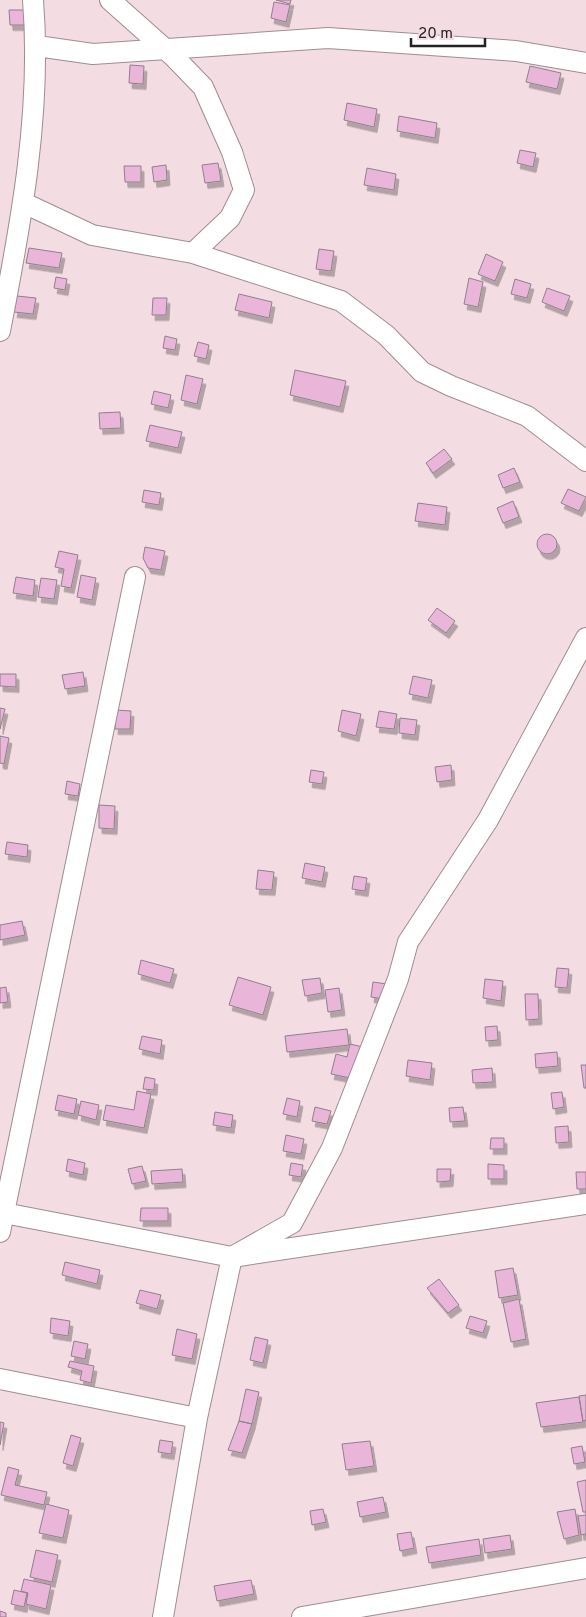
<svg xmlns="http://www.w3.org/2000/svg" width="586" height="1617" viewBox="0 0 586 1617" font-family="Overpass,sans-serif">
  <style>
    .building { fill: #e9b6da; stroke: #8f808a; filter: url(#shadow) }
    .lines { fill: none; stroke-linecap: round; stroke-linejoin: round }
    .street-casing { stroke: #9f8c91; stroke-width: 22 }
    .street { stroke: #fff; stroke-width: 20 }
  </style>
  <defs>
    <filter id="shadow"><feDropShadow dx="3" dy="5.5" stdDeviation="0" flood-color="#0004"/></filter>
  </defs>
  <rect width="100%" height="100%" fill="#f3dde3"/>
  <path class="building" d="M276,0h15l-1,4z
    M274,2l16,3 -4,17 -15,-4z
    M9,10h22v15h-21z
    M130,65l14,1 -1,18 -14,-1z
    M530,66l31,7 -4,16 -31,-7z
    M347,103l30,6 -3,18 -30,-7z
    M399,116l38,7 -2,15 -38,-7z
    M520,150l16,3 -3,14 -16,-4z
    M218,163l3,18 -16,2 -3,-18z
    M166,165l1,15 -13,2 -2,-15z
    M124,166h17v16h-16z
    M367,168l29,6 -2,16 -30,-5z
    M29,248l33,5 -3,15 -33,-5z
    M319,249l15,2 -3,20 -15,-2z
    M486,254l17,8 -8,19 -17,-7z
    M56,277l11,2 -2,11 -11,-2z
    M469,278l14,4 -5,25 -14,-3z
    M515,279l16,5 -4,14 -16,-4z
    M547,288l23,8 -6,15 -22,-9z
    M239,294l33,8 -3,16 -34,-8z
    M17,296l19,2 -3,16 -19,-2z
    M153,298h14l-1,17h-14z
    M165,336l12,3 -2,11 -12,-2z
    M198,342l11,3 -3,14 -12,-3z
    M295,370l51,11 -6,26 -50,-12z
    M186,375l17,4 -6,25 -16,-4z
    M154,391l17,4 -3,13 -17,-4z
    M120,412l1,16 -21,1 -1,-16z
    M150,425l32,7 -4,16 -32,-7z
    M444,449l8,10 -19,14 -7,-10z
    M514,468l6,14 -17,6 -5,-13z
    M568,489l18,8 -7,14 -18,-8z
    M144,490l17,3 -2,12 -17,-3z
    M513,501l6,16 -16,6 -6,-15z
    M418,503l29,4 -2,18 -30,-4z
    M537 544a10 10 0 1 1 20 0a10 10 0 1 1-20 0Z
    M145,547l20,4 -4,19 -13,-2 -5,-10z
    M59,551l19,4 -7,33 -10,-2 3,-17 -9,-2z
    M81,575l15,3 -4,22 -15,-3z
    M16,577l19,3 -2,16 -20,-3z
    M41,578l16,2 -3,19 -16,-2z
    M437,608l18,13 -9,12 -18,-13z
    M83,672l2,14 -20,3 -3,-14z
    M0,674h16v13l-16,-1z
    M413,676l19,4 -4,18 -19,-4z
    M0,708l5,1 -5,20z
    M116,710l15,1 -1,18h-15z
    M342,710l19,4 -5,22 -18,-5z
    M379,711l18,3 -3,15 -18,-2z
    M400,718l17,2 -2,15 -16,-2z
    M0,736l9,2 -5,26 -4,-1z
    M451,765l1,15 -15,2 -2,-15z
    M311,770l13,2 -2,12 -13,-2z
    M67,781l13,3 -2,12 -13,-2z
    M99,805l16,1 -1,23 -15,-1z
    M7,842l21,3 -1,12 -22,-3z
    M305,863l20,4 -3,15 -20,-4z
    M258,870l16,2 -2,18 -16,-1z
    M354,876l13,2 -2,13 -13,-2z
    M22,921l3,14 -25,5v-15z
    M141,960l33,9 -4,14 -32,-9z
    M557,968l12,1 -2,19 -12,-1z
    M238,977l33,10 -8,28 -34,-10z
    M320,978l2,15 -17,3 -3,-16z
    M485,979l18,2 -2,20 -18,-3z
    M373,982l14,2 -2,15 -14,-2z
    M6,987l2,15 -8,1v-15z
    M339,988l3,22 -14,2 -3,-22z
    M525,994h13l1,25 -13,1z
    M497,1026l1,14 -12,1 -1,-14z
    M347,1029l2,16 -62,7 -2,-16z
    M142,1036l20,4 -2,14 -21,-5z
    M350,1044l13,3 -8,32 -24,-5 5,-20 11,3z
    M557,1052l1,14 -22,2 -1,-14z
    M408,1060l24,3 -2,17 -24,-4z
    M581,1065h5v23h-2z
    M492,1068l1,14 -20,1 -1,-13z
    M145,1077l10,2 -1,11 -11,-1z
    M137,1091l14,3 -7,34 -41,-8 3,-15 28,5z
    M562,1092l2,15 -11,2 -2,-16z
    M58,1095l19,4 -3,15 -19,-4z
    M287,1098l13,3 -3,16 -14,-3z
    M81,1101l18,4 -3,15 -18,-5z
    M315,1107l16,4 -4,13 -15,-3z
    M463,1107l2,14 -15,1 -1,-14z
    M215,1112l18,3 -2,13 -18,-3z
    M568,1126l1,16 -13,1 -1,-16z
    M286,1135l18,4 -3,15 -18,-3z
    M491,1138h13v11h-14z
    M68,1159l17,4 -2,12 -17,-4z
    M291,1163l12,2 -2,12 -12,-2z
    M488,1164l16,1v14h-16z
    M142,1166l4,15 -14,3 -4,-15z
    M182,1169l1,13 -31,2 -1,-13z
    M437,1169h14l-1,12 -13,1z
    M576,1172h10v17h-9z
    M141,1208h27v13h-28z
    M65,1262l35,8 -3,14 -35,-9z
    M513,1268l5,27 -19,3 -4,-27z
    M439,1279l20,26 -11,8 -21,-25z
    M140,1290l21,5 -4,14 -21,-6z
    M519,1299l7,40 -15,3 -8,-39z
    M470,1316l17,5 -4,12 -17,-5z
    M51,1318l19,3 -2,15 -18,-3z
    M177,1329l20,5 -5,25 -20,-4z
    M255,1337l13,3 -5,23 -13,-3z
    M74,1341l14,3 -3,15 -14,-3z
    M70,1361l24,5 -3,17 -11,-3 2,-9 -14,-4z
    M246,1389l13,3 -7,32 -13,-3z
    M586,1395v25l-3,1 -4,-25z
    M579,1397l4,25 -42,5 -5,-24z
    M239,1421l13,3 -10,29 -14,-3z
    M0,1422l4,1 -4,22z
    M71,1435l10,3 -8,28 -10,-3z
    M160,1440l13,2 -2,12 -13,-2z
    M370,1441l4,25 -28,4 -4,-26z
    M582,1446l3,16 -11,2 -3,-16z
    M8,1467l11,3 -4,15 32,7 -3,13 -43,-10z
    M586,1480v32h-3l-6,-30z
    M383,1497l3,15 -26,5 -3,-15z
    M46,1504l23,6 -6,28 -24,-5z
    M323,1509l3,13 -14,3 -2,-14z
    M575,1509l4,26 -15,4 -7,-27z
    M586,1515v19l-5,1 -3,-19z
    M411,1532l3,16 -14,3 -3,-17z
    M510,1535l2,14 -27,4 -2,-14z
    M479,1539l2,16 -52,8 -3,-16z
    M36,1550l22,5 -6,27 -22,-5z
    M24,1579l27,6 -5,24 -20,-5 2,-11 -7,-2z
    M251,1580l3,14 -37,7 -3,-15z
    M14,1590l13,3 -3,14 -13,-3z
    M0,1611l6,2v4h-6z"/>
  <g class="lines">
    <defs>
      <path id="street" d="M110,0l64,57 29,30 29,65 12,38 -14,28 -37,35
        M37,46l56,8 235,-16 188,13 70,12
        M24,203l68,32 101,18 148,48 45,34 36,37 29,14 76,30 59,45
        M0,331c21,-108 42,-220 33,-331
        M4,1213l228,44 354,-53
        M0,1232l135,-655
        M0,1379l197,39
        M163,1617l34,-199 35,-161 60,-34 40,-75 66,-169 10,-37 80,-122 98,-182
        M302,1617l284,-49"/>
    </defs>
    <use href="#street" class="street-casing"/>
    <use href="#street" class="street"/>
  </g>
  <path d="M411 38v8h74v-8" fill="none" stroke="#272022" stroke-width="2.5"/>
  <text x="418" y="38" font-size="15" fill="#272022" stroke="#f3dde3" stroke-width="4" paint-order="stroke">20 m</text>
</svg>
